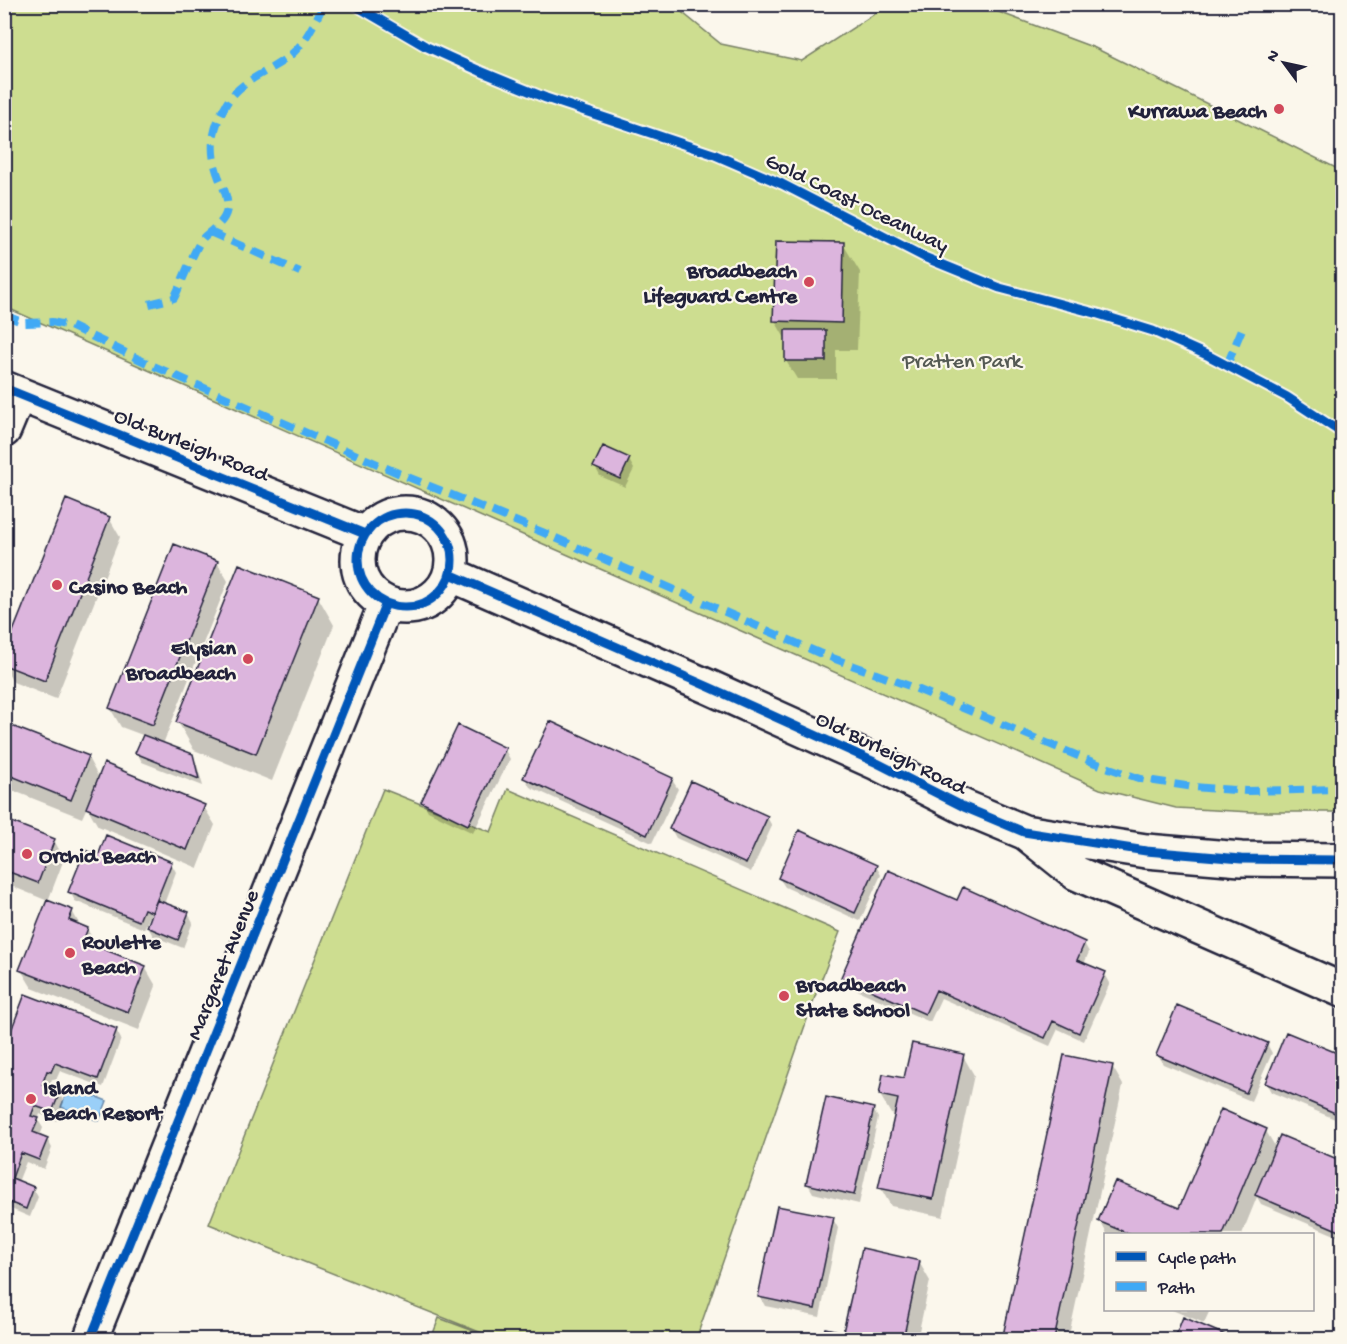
<svg xmlns="http://www.w3.org/2000/svg" width="1347" height="1344" viewBox="0 0 1347 1344" font-family="'Gochi Hand',sans-serif">
  <style>
    .green { fill: #cddd90; stroke: #788066; stroke-width: 1.5 }
    .water { fill: #9acff8; stroke: #6a8aac; stroke-width: 1.5 }
    .shadow { fill: #0003 }
    .building { fill: #dcb5dd; stroke: #22223b; stroke-width: 1.5 }
    .lines { fill: none; stroke-linecap: round; stroke-linejoin: round }
    .minor-casing { stroke: #22223b; stroke-width: 38 }
    .minor { stroke: #fbf7ec; stroke-width: 33 }
    .quiet { stroke: #3fa9f5; stroke-width: 8; stroke-dasharray: 15 8; stroke-linecap: butt }
    .cycleway-casing { stroke: #fbf7ec; stroke-width: 13 }
    .cycleway { stroke: #0057b8; stroke-width: 9 }
    .poi-dot { fill: #d1495b; stroke: #fbf7ec; stroke-width: 2 }
    .labels { text-anchor: middle; stroke-width: 4.5; stroke-linejoin: round; paint-order: stroke }
    .poi-label { font-size: 22px; font-weight: bold; fill: #22223b; stroke: #fbf7ec; text-anchor: start }
    .street-label { font-size: 22px; fill: #22223b; stroke: #fbf7ec }
    .park-label { font-size: 22px; fill: #555a54; stroke: #fbf7ec }
  </style>
  <rect width="100%" height="100%" fill="#fbf7ec"/>
  <filter id="ink" filterUnits="userSpaceOnUse"><feTurbulence type="fractalNoise" baseFrequency=".0167" numOctaves="2"/><feDisplacementMap in="SourceGraphic" scale="12" xChannelSelector="R" yChannelSelector="G"/><feConvolveMatrix kernelMatrix="1 2 1 2 8 2 1 2 1" color-interpolation-filters="sRGB"/></filter>
  <g filter="url(#ink)">
    <path class="green" d="M5,5h668l48,39 81,17 86,-56h92l115,43 247,123v641h-90l-76,-4 -76,-19 -1095,-482z
      M383,789l108,43 17,-43 332,143 -22,56 -122,351h-199l-288,-115z
      M439,1318l56,21h-64z"/>
    <path class="water" d="M69,1086l38,15 -8,20 -38,-14z"/>
    <path class="shadow" d="M843,244l17,28 -3,78h-21v29h-39l-11,-18v-21l-11,-19z
      M629,460l5,9 -9,18 -25,-11 -5,-9z
      M109,518l11,19 -64,162 -43,-17 -9,-15v-9z
      M217,562l11,19 -65,163 29,11 5,10 6,21 -61,-24 -5,-9 8,-17 -24,-9 -11,-19z
      M318,597l16,28 -62,156 -78,-31 -16,-28z
      M550,723l122,57 6,9 -26,54 -122,-56 -5,-9z
      M4,725l84,33 11,20 105,29 11,18 -17,43 -100,-42 -11,-19 -5,11 -78,-31z
      M505,750l5,9 -37,74 -45,-22 -5,-9z
      M767,817l5,9 -21,46 -75,-34 -5,-9z
      M4,821l50,19 10,19 -16,42 -44,-18z
      M99,858l72,5 5,9 -12,32 24,9 5,9 -10,26 -30,-12 -5,-9 5,-13 -2,-1 -7,16 -69,-28 -5,-9z
      M876,866l5,9 -21,46 -75,-34 -6,-9z
      M957,902l127,41 5,9 -5,12 21,10 5,9 -26,58 -26,-12 -8,17 -109,-48 -11,24 -82,-36 -5,-10z
      M72,911l9,16 6,2 12,20 46,18 11,19 -17,44 -107,-42 -11,-18z
      M116,1030l5,9 -18,48 -43,-16 -4,9 -4,-1 -4,10 11,4 5,9 -7,19 -17,-7 -2,6 5,8 -3,8 7,3 5,9 -8,21 -18,-7 -8,20 15,6 5,9 -8,20 -19,-8 -7,13v-181z
      M1287,1034l55,23v65l-71,-30 -5,-9z
      M1267,1044l5,9 -21,48 -88,-37 -6,-9z
      M963,1056l11,19 -31,142 -52,-11 -11,-19 16,-72 -5,-1 -11,-19 26,-15z
      M1112,1066l11,19 -55,255h-65z
      M873,1109l5,9 -19,86 -46,-11 -5,-9z
      M1221,1111l45,20 10,17 5,-11 61,25v76l-81,-34 -4,-7 -15,37h-135l-7,-13 80,-11z
      M833,1219l5,9 -18,89 -55,-11 -5,-9z
      M919,1262l11,19 -13,59h-93l20,-6z
      M1172,1310h38l-6,13z"/>
    <path class="building" d="M776,241l68,1 -2,81 -69,-2z
      M785,330h41v31h-41z
      M603,446l27,12 -10,21 -27,-12z
      M66,499l44,18 -65,164 -41,-16v-11z
      M174,544l44,17 -65,164 -44,-17z
      M239,564l80,32 -63,158 -80,-32z
      M550,721l123,57 -26,57 -124,-57z
      M4,723l85,33 -18,44 -67,-27z
      M458,725l48,23 -38,77 -47,-23z
      M143,735l50,19 6,25 -64,-26z
      M104,763l101,42 -18,45 -101,-42z
      M691,781l77,35 -22,48 -77,-35z
      M4,819l51,20 -17,44 -34,-13z
      M799,830l78,35 -22,48 -77,-35z
      M106,835l66,27 -20,50 -8,-3 -5,12 -71,-29 17,-42 13,6z
      M888,870l69,30 6,-13 122,55 -8,18 29,12 -27,61 -26,-12 -8,17 -109,-48 -11,24 -84,-37z
      M47,900l26,10 -4,10 19,8 -5,13 63,25 -18,46 -109,-42z
      M157,900l32,12 -11,28 -31,-13z
      M25,994l92,35 -19,50 -43,-16 -4,9 -4,-1 -5,14 18,7 -8,20 -17,-6 -4,10 8,2 -6,14 15,6 -9,22 -18,-7 -9,25 22,9 -8,22 -20,-8 -2,4v-168l1,-3 4,2z
      M1177,1005l91,38 -22,50 -90,-38z
      M1286,1032l56,23v61l-77,-33z
      M912,1043l52,11 -31,145 -55,-11 20,-89 -19,-4 4,-21 21,4z
      M1064,1055l49,10 -59,275h-52z
      M826,1097l48,11 -20,87 -48,-11z
      M1221,1109l46,20 -44,105h-94l-31,-13 17,-40 64,27z
      M1280,1135l62,26v71l-87,-37z
      M777,1206l57,11 -19,92 -57,-12z
      M862,1248l58,13 -17,79h-81l3,-12 18,4z
      M1183,1317l54,23h-63z"/>
    <g class="lines">
      <defs>
        <path id="minor" d="M4,388l361,146
          M4,430l15,-36
          M358 560a47 47 0 1 1 94 0a47 47 0 1 1-94 0Z
          M450,574l259,113 168,76 87,44 60,25 122,19 95,8 101,1
          M1026,833l50,40 266,117
          M90,1340l296,-737"/>
      </defs>
      <use href="#minor" class="minor-casing"/>
      <use href="#minor" class="minor"/>
      <path class="quiet" d="M210,232l90,40
        M149,304l25,-6c7,-13 21,-52 30,-61 9,-9 21,-14 23,-28 2,-10 -4,-22 -8,-31 -10,-26 -8,-46 5,-70 15,-30 48,-35 71,-57 12,-12 21,-31 29,-47
        M4,315l20,8 28,-1 18,4 77,37 251,110 144,59 277,121 93,34 183,76 46,16 52,8 55,4 94,-2
        M1227,365l15,-36"/>
      <defs>
        <path id="cycleway" d="M353,4l72,42 55,25 66,27 167,56 69,30 142,73 76,31 95,25 58,18 56,25 78,41 55,36
          M4,388l361,146
          M358 560a47 47 0 1 1 94 0a47 47 0 1 1-94 0Z
          M450,574l259,113 168,76 87,44 60,25 122,19 95,8 101,1
          M90,1340l296,-737"/>
      </defs>
      <use href="#cycleway" class="cycleway-casing"/>
      <use href="#cycleway" class="cycleway"/>
    </g>
  </g>
  <g class="poi-dot">
    <circle cx="1279" cy="109" r="6"/>
    <circle cx="809" cy="282" r="6"/>
    <circle cx="57" cy="585" r="6"/>
    <circle cx="248" cy="659" r="6"/>
    <circle cx="27" cy="854" r="6"/>
    <circle cx="70" cy="953" r="6"/>
    <circle cx="784" cy="996" r="6"/>
    <circle cx="31" cy="1099" r="6"/>
  </g>
  <g class="labels">
    <g class="poi-label">
      <text x="1267" y="117" text-anchor="end">Kurrawa Beach</text>
      <text x="797" y="277" text-anchor="end">Broadbeach<tspan x="797" dy="25">Lifeguard Centre</tspan></text>
      <text x="69" y="593">Casino Beach</text>
      <text x="236" y="654" text-anchor="end">Elysian<tspan x="236" dy="25">Broadbeach</tspan></text>
      <text x="39" y="862">Orchid Beach</text>
      <text x="82" y="948">Roulette<tspan x="82" dy="25">Beach</tspan></text>
      <text x="796" y="991">Broadbeach<tspan x="796" dy="25">State School</tspan></text>
      <text x="43" y="1094">Island<tspan x="43" dy="25">Beach Resort</tspan></text>
    </g>
    <g class="street-label">
      <text transform="translate(858 201) rotate(26)" y="8">Gold Coast Oceanway</text>
      <text transform="translate(192 443) rotate(22)" y="8">Old Burleigh Road</text>
      <text transform="translate(892 751) rotate(26)" y="8">Old Burleigh Road</text>
      <text transform="translate(221 964) rotate(-68)" y="8">Margaret Avenue</text>
    </g>
    <g class="park-label">
      <text x="962" y="367">Pratten Park</text>
    </g>
  </g>
  <rect width="1347" height="1344" fill="none" stroke="#fbf7ec" stroke-width="24"/>
  <rect x="12" y="12" width="1323" height="1320" fill="none" stroke="#22223b" stroke-width="2" filter="url(#ink)"/>
  <rect x="1104" y="1233" width="210" height="78" fill="#fbf7ec" stroke="#a4a2a5" stroke-width="1.5"/>
  <rect x="1116" y="1252" width="30" height="9" fill="#0057b8" stroke="#a4a2a5" stroke-width="1.5"/>
  <text x="1158" y="1263" font-size="18" fill="#22223b">Cycle path</text>
  <rect x="1116" y="1282" width="30" height="9" fill="#3fa9f5" stroke="#a4a2a5" stroke-width="1.5"/>
  <text x="1158" y="1293" font-size="18" fill="#22223b">Path</text>
  <g transform="translate(1284 63) rotate(303)" stroke="#fbf7ec" stroke-width="4.5" paint-order="stroke">
  <path d="M0-4.5L10 22L0 15L-10 22Z" fill="#22223b"/>
  <text y="-9" font-size="16" font-weight="bold" text-anchor="middle" fill="#22223b">N</text>
  </g>
</svg>
